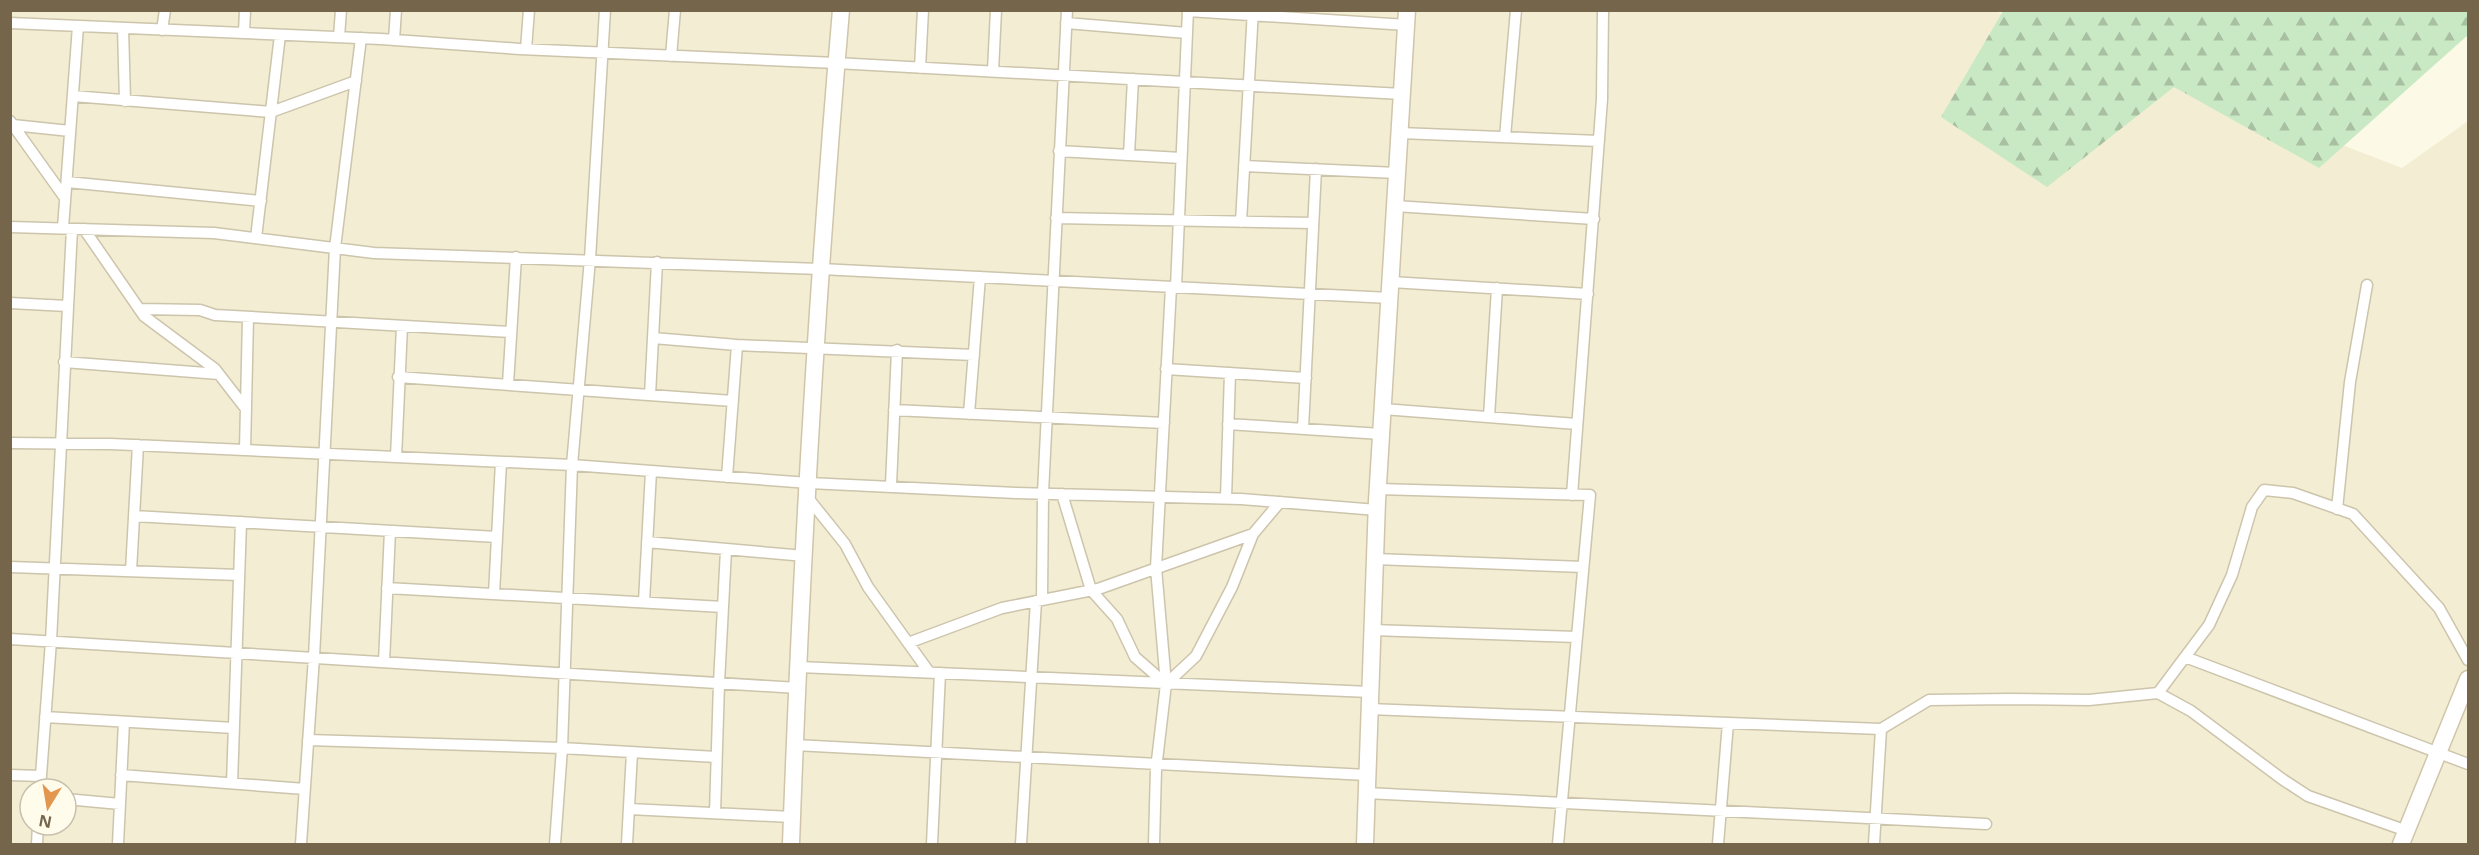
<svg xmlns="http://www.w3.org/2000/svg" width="2479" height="855" viewBox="0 0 2479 855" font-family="'Open Sans',sans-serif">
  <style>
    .residential { fill: #f3edd4; fill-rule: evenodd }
    .forest { fill: url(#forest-firs) }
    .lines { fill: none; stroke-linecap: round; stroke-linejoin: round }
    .street-casing { stroke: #cdc4ac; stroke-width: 13 }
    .secondary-casing { stroke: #d0c5a9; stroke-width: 19 }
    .street { stroke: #fff; stroke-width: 10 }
    .secondary { stroke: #fff; stroke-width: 16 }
  </style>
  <defs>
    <pattern id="forest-firs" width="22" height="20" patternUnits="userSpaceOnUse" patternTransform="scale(1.5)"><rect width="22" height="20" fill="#c9e9c4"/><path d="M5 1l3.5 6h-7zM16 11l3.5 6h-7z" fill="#a8c0a1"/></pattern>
  </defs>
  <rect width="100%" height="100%" fill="#fcf9e6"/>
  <path class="residential" d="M1992,10l410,158 66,-47v723h-2457l-1,-833zM30,789h36v36h-36z"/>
  <path class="forest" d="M2003,11h465v24l-149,133 -145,-81 -127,100 -106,-70z"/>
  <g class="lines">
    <defs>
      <path id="street" d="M1188,11l219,14
        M10,23l371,16 139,10 316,14 566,31
        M1066,23l121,10
        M123,28l2,73
        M162,30l3,-20
        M244,33l1,-23
        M339,37l2,-27
        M394,40l2,-30
        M526,49l3,-39
        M671,56l4,-46
        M920,68l3,-58
        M993,71l3,-61
        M73,96l198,16 85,-31
        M10,121l55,77
        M13,125l57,6
        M1400,133l199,8
        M1505,137l11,-127
        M1059,151l122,7
        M1129,155l4,-76
        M1244,166l153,7
        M67,182l194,19
        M1395,206l199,13
        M1056,218l257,5
        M1241,222l12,-212
        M10,227l204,6 160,20 447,16 569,29
        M63,228l15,-202
        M84,229l60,87 71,53 31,40
        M256,238l24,-203
        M1391,282l197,12
        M1176,287l12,-277
        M10,303l57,3
        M139,309l61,1 15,5 296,17
        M653,338l84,7 237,10
        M64,362l155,12
        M1166,369l140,9
        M398,377l335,24
        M508,384l8,-127
        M650,395l7,-133
        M1383,409l194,15
        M894,410l270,13
        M969,414l11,-137
        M1489,417l8,-129
        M1228,424l153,10
        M1303,429l13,-260
        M10,443l101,1 461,21 237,18 207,10 225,6 136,11
        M245,450l3,-133
        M396,457l6,-131
        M727,477l10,-132
        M891,485l6,-135
        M1378,489l212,6 -32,349
        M1062,494l29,96 26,29 18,38 31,27 30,-28 36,-69 21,-53
        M1572,495l30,-396 1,-89
        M808,498l37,46 23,43 61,85
        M1226,498l4,-125
        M2337,509l13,-127 17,-97
        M134,516l363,21
        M647,542l158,14
        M1375,559l208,8
        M10,567l229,8
        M131,571l7,-126
        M387,588l336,19
        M494,594l7,-132
        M1042,600l1,-107 24,-483
        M644,602l7,-131
        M1372,630l205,7
        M10,639l788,49
        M908,643l94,-35 96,-19 155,-55 27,-32
        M2185,657l283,107
        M384,662l6,-131
        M799,667l571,25
        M2158,693l51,-68 23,-50 20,-68 12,-17 29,3 60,21 86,94 29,52
        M1369,709l512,20 48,-29 81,-1 79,1 69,-7 33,18 91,68 26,17 99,35
        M45,717l189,11
        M308,740l254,8 154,9
        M795,745l572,30
        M10,775l31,1
        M121,775l184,14
        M232,783l9,-261
        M40,789l11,-148 21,-412
        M1366,793l620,31
        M66,799l54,5
        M629,809l163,8
        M715,813l4,-130 7,-133
        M37,844l1,-19
        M118,844l6,-122
        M301,844l13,-187 21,-409 26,-210
        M555,844l7,-96 10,-283 18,-206 15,-249
        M627,844l5,-92
        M932,844l8,-171
        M1021,844l15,-243
        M1154,844l2,-75 10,-85 -10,-116 15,-281
        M1718,844l10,-121
        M1874,844l7,-115"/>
      <path id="secondary" d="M791,844c10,-278 26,-556 50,-834
        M1365,844l12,-343 30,-491
        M2401,844l67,-165"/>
    </defs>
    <use href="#street" class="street-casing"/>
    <use href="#secondary" class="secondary-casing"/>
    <use href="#street" class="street"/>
    <use href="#secondary" class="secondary"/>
  </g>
  <rect width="2479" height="855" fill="none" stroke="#74654b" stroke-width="24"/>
  <g transform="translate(48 807) rotate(191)"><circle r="28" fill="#fffcec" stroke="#c7c0ac" stroke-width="1.5"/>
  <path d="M0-4.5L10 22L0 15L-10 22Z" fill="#e3964d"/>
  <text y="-9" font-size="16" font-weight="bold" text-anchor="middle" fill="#74654b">N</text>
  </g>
</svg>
